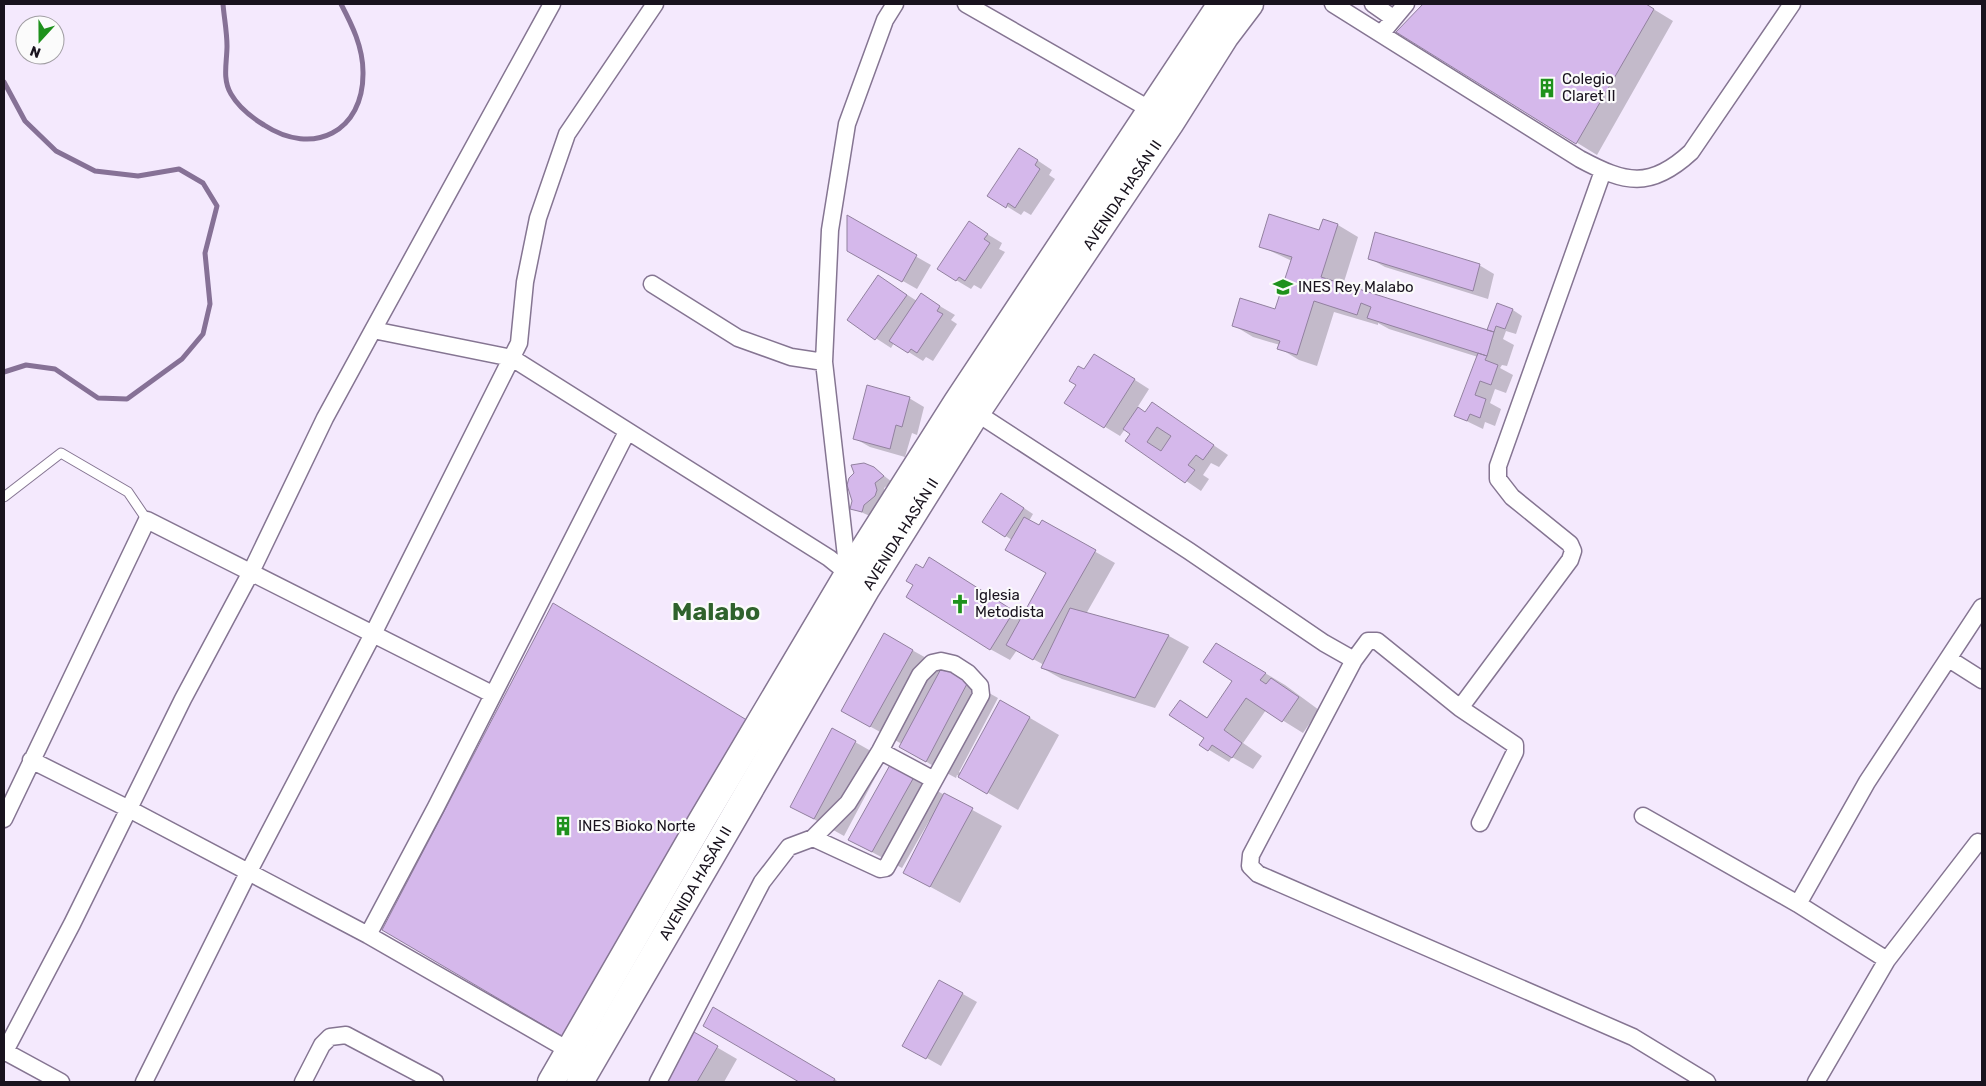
<svg xmlns="http://www.w3.org/2000/svg" width="1986" height="1086" viewBox="0 0 1986 1086" font-family="Rubik,sans-serif">
  <style>
    .shadow { fill: #0003 }
    .lines { fill: none; stroke-linecap: round; stroke-linejoin: round }
    .stream { stroke: #867196; stroke-width: 5 }
    .building { fill: #d5b8eb; stroke: #92819f; fill-rule: evenodd }
    .lane-casing { stroke: #857592; stroke-width: 11 }
    .street-casing { stroke: #857592; stroke-width: 19 }
    .primary-casing { stroke: #857592; stroke-width: 29 }
    .lane { stroke: #fff; stroke-width: 9 }
    .street { stroke: #fff; stroke-width: 16 }
    .primary { stroke: #fff; stroke-width: 26 }
    .labels { text-anchor: middle; stroke-width: 4.5; stroke-linejoin: round; paint-order: stroke }
    .poi-label { font-size: 15px; fill: #19131e; stroke: #fbfbfb; text-anchor: start }
    .street-label { font-size: 15px; fill: #19131e; stroke: #fbfbfb }
    .town-label { font-size: 25px; font-weight: bold; fill: #2f622c; stroke: #fbfbfb }
  </style>
  <rect width="100%" height="100%" fill="#f4e9fd"/>
  <path class="shadow" d="M1425,4h220l28,17 -76,134 -199,-123z
    M1034,158l18,12 -3,5 6,4 -24,36 -7,-4 -3,4 -32,-20z
    M848,218l83,47 -14,24 -69,-39z
    M1323,221l15,4 20,12 -15,48 145,46 25,-21 9,6 -6,18 -10,-3 -3,8 11,6 -7,21 -5,-1 -2,3 13,7 -7,18 -11,-4 -5,14 11,6 -6,17 -10,-4 -2,7 -27,-13 22,-59 -89,-28 -11,-6v2l-44,-13 -17,54 -18,-6 -20,-12 1,-3 -27,-8 -20,-12 43,-14 16,-50 -32,-15 60,-15z
    M969,223l33,20 -3,6 6,3 -24,37 -7,-4 -3,4 -15,-9z
    M1369,258l110,7 15,9 -6,25 -103,-32z
    M879,277l38,24 4,-6 34,20 -4,5 6,4 -24,37 -7,-4 -3,4 -29,-18 -3,5 -43,-28z
    M1110,364l39,25 -12,19 9,5 7,-9 75,51 -9,12 -8,-4 -8,12 6,4 -8,12 -75,-51 5,-7 -6,-4 -5,7 -54,-33 19,-32z
    M909,398l15,9 -7,28 -5,-2 -7,24 -35,-10 -16,-9z
    M874,468l18,14 -8,6 2,8 -14,21 -20,-9z
    M1012,500l21,14 -4,7 11,6 3,-5 72,41 -29,51 83,22 20,11 -34,61 -93,-29 -20,-11 2,-3 -27,-15 -7,10 -20,-11 -67,-79 27,1 73,46 25,-44 -36,-33 -28,-18z
    M885,635l113,63 -39,74 2,1 40,-72 58,34 -41,75 -61,-35 -1,3 -26,-14 -29,-18 1,-2 -60,-33z
    M1237,656l48,29 34,25 -16,23 -37,-23 -23,33 19,13 -9,13 -21,-12 -3,5 -28,-17 5,-7 -26,-37 28,17 25,-37z
    M855,742l30,17 -41,77 -52,-29z
    M891,766l111,60 -42,77 -55,-30 26,-51 -2,-1 -27,47 -53,-28z
    M940,981l37,21 -36,64 -37,-21z
    M714,1009l125,73h-38l-97,-57z
    M694,1034l43,25 -13,23h-58z"/>
  <g class="lines">
    <path class="stream" d="M223,4c1,13 4,28 4,42 0,16 -5,33 4,48 8,14 20,23 33,31 49,32 100,7 99,-53 0,-25 -11,-47 -22,-68
      M4,82l21,39 31,30 39,20 43,5 41,-7 24,14 14,23 -12,47 5,51 -7,30 -21,25 -55,40 -29,-1 -43,-29 -29,-4 -22,7"/>
  </g>
  <path class="building" d="M1423,4h223l8,5 -78,135 -180,-112z
    M1019,148l19,12 -3,5 5,4 -25,39 -7,-5 -2,5 -19,-12z
    M1269,214l50,16 4,-11 15,5 -17,53 173,55 -7,24 -120,-38 4,-11 -10,-4 -4,12 -43,-14 -17,54 -20,-6 3,-8 -48,-15 8,-28 35,11 17,-52 -33,-10z
    M847,215l70,40 -15,27 -55,-31z
    M969,221l19,13 -4,5 6,4 -25,38 -6,-4 -3,4 -19,-12z
    M1375,232l105,32 -7,27 -105,-32z
    M878,275l29,20 -32,45 -28,-20z
    M921,293l19,13 -3,5 6,3 -26,39 -6,-4 -3,4 -19,-12z
    M1497,303l16,6 -8,20 -9,-3 -2,6 -7,-2z
    M1478,353l9,3 -2,4 13,5 -7,20 -11,-4 -5,14 11,4 -6,19 -10,-4 -3,7 -13,-5z
    M1094,354l41,25 -31,49 -40,-25 12,-18 -7,-4 9,-15 6,3z
    M867,385l43,12 -8,30 -6,-2 -6,24 -37,-10z
    M1152,402l62,43 -11,15 -7,-5 -8,10 7,5 -10,13 -60,-42 5,-7 -7,-5 15,-22 7,5zM1157,427l14,9 -10,15 -14,-9z
    M864,463l10,4 10,9 -9,7 2,7 -2,6 -11,9 -2,7 -12,-3 2,-8 -5,-16 2,-7 5,-5 -3,-8z
    M1001,493l23,15 -19,29 -23,-15z
    M1024,517l15,8 3,-5 54,30 -63,110 -27,-15 40,-72 -41,-23z
    M929,557l85,54 -24,39 -84,-53 7,-12 -7,-4 10,-17 7,4z
    M553,603l197,119 -183,317 -185,-109z
    M1070,608l99,27 -34,63 -94,-30z
    M884,633l29,17 -43,77 -29,-16z
    M1216,643l50,30 -6,7 6,4 5,-6 28,19 -17,25 -36,-24 -22,32 18,13 -10,15 -20,-13 -4,6 -9,-6 5,-7 -35,-23 11,-15 27,18 25,-37 -29,-19z
    M943,665l26,15 -43,82 -27,-15z
    M1000,700l30,17 -43,77 -29,-17z
    M832,728l24,13 -42,78 -24,-12z
    M890,765l24,12 -42,75 -24,-12z
    M944,793l29,15 -43,79 -27,-14z
    M939,980l24,13 -37,66 -24,-13z
    M713,1007l122,72 -2,3h-34l-96,-56z
    M694,1032l24,14 -21,36h-32z"/>
  <g class="lines">
    <defs>
      <path id="lane" d="M4,497l57,-44 67,39 19,28"/>
      <path id="street" d="M966,4l185,106
        M1333,4l247,155c45,24 70,31 111,-7l101,-148
        M1373,4l20,14
        M1381,34l25,-30
        M652,284l86,54 53,19 33,5
        M373,330l179,-326
        M969,408l220,143 135,92 30,17
        M848,574l-24,-212 6,-132 17,-106 38,-104 10,-16
        M1949,659l33,21
        M1460,708l110,-148 3,-9 -3,-7 -58,-47 -14,-18v-13l105,-295
        M880,751l54,29
        M31,760l98,49 239,126 202,116
        M1643,816l155,88 89,56
        M4,819l143,-299 345,174
        M1480,823l35,-71v-7l-55,-37 -83,-67h-9l-14,19 -103,195 -1,11 8,8 375,163 74,45
        M1798,904l69,-122 115,-175
        M368,935l68,-128 191,-375
        M4,1051l57,31
        M4,1053l68,-129 111,-225 68,-127 74,-154 48,-88 139,28 317,200 26,21
        M144,1082l104,-209 125,-239 146,-291 6,-61 13,-64 29,-84 88,-130
        M303,1082l19,-37 8,-8 16,-2 89,47
        M658,1082l104,-200 27,-35 24,-9 35,-35 32,-52 40,-76 12,-12 9,-2 13,3 14,9 12,13 1,9 -95,173 -6,1 -67,-31
        M1816,1082l71,-122 91,-118"/>
      <g id="primary">
        <path d="M551,1082l151,-262 146,-246 109,-172 264,-398"/>
        <path id="s1" d="M580,1082l287,-494 110,-176 193,-288 55,-87 25,-33"/>
      </g>
    </defs>
    <use href="#lane" class="lane-casing"/>
    <use href="#street" class="street-casing"/>
    <use href="#primary" class="primary-casing"/>
    <use href="#lane" class="lane"/>
    <use href="#street" class="street"/>
    <use href="#primary" class="primary"/>
  </g>
  <defs>
    <symbol id="building-bare" viewBox="-9 -9 18 18"><path d="M-4-6H4V6H1V3H-1V6H-4ZM-2.5-4.3h1.7v1.8h-1.7ZM.8-4.3h1.7v1.8H.8ZM-2.5-1h1.7V.8h-1.7ZM.8-1h1.7V.8H.8Z" fill="#1e911c" stroke="#fbfbfb" stroke-width="2.5" paint-order="stroke"/></symbol>
    <symbol id="university-bare" viewBox="-9 -9 18 18"><path d="M0-5L7-2L0 1L-7-2ZM-4 1L0 2.5L4 1V4Q0 6-4 4Z" fill="#1e911c" stroke="#fbfbfb" stroke-width="2.5" paint-order="stroke"/></symbol>
    <symbol id="church-bare" viewBox="-9 -9 18 18"><path d="M-1.2-6h2.4v3.5h3.3v2.4h-3.3V6h-2.4V-.1h-3.3v-2.4h3.3Z" fill="#1e911c" stroke="#fbfbfb" stroke-width="2.5" paint-order="stroke"/></symbol>
  </defs>
  <g fill-rule="evenodd">
    <use href="#building-bare" x="1533" y="74" width="28" height="28"/>
    <use href="#university-bare" x="1269" y="273" width="28" height="28"/>
    <use href="#church-bare" x="946" y="590" width="28" height="28"/>
    <use href="#building-bare" x="549" y="812" width="28" height="28"/>
  </g>
  <g class="labels">
    <g class="poi-label">
      <text x="1562" y="84">Colegio<tspan x="1562" dy="17">Claret II</tspan></text>
      <text x="1298" y="292">INES Rey Malabo</text>
      <text x="975" y="600">Iglesia<tspan x="975" dy="17">Metodista</tspan></text>
      <text x="578" y="831">INES Bioko Norte</text>
    </g>
    <g class="street-label">
      <text dy="5" stroke="none"><textPath href="#s1" startOffset="1040">AVENIDA HASÁN II</textPath></text>
      <text dy="5" stroke="none"><textPath href="#s1" startOffset="635">AVENIDA HASÁN II</textPath></text>
      <text dy="5" stroke="none"><textPath href="#s1" startOffset="230">AVENIDA HASÁN II</textPath></text>
    </g>
    <g class="town-label">
      <text x="716" y="620">Malabo</text>
    </g>
  </g>
  <rect width="1986" height="1086" fill="none" stroke="#19131e" stroke-width="10"/>
  <g transform="translate(40 40) rotate(201)"><circle r="24" fill="#fbfbfb" stroke="#a19ea3"/>
  <path d="M0-4L9 19L0 12L-9 19Z" fill="#1e911c"/>
  <text y="-8" font-size="14" font-weight="bold" text-anchor="middle" fill="#19131e">N</text>
  </g>
</svg>
